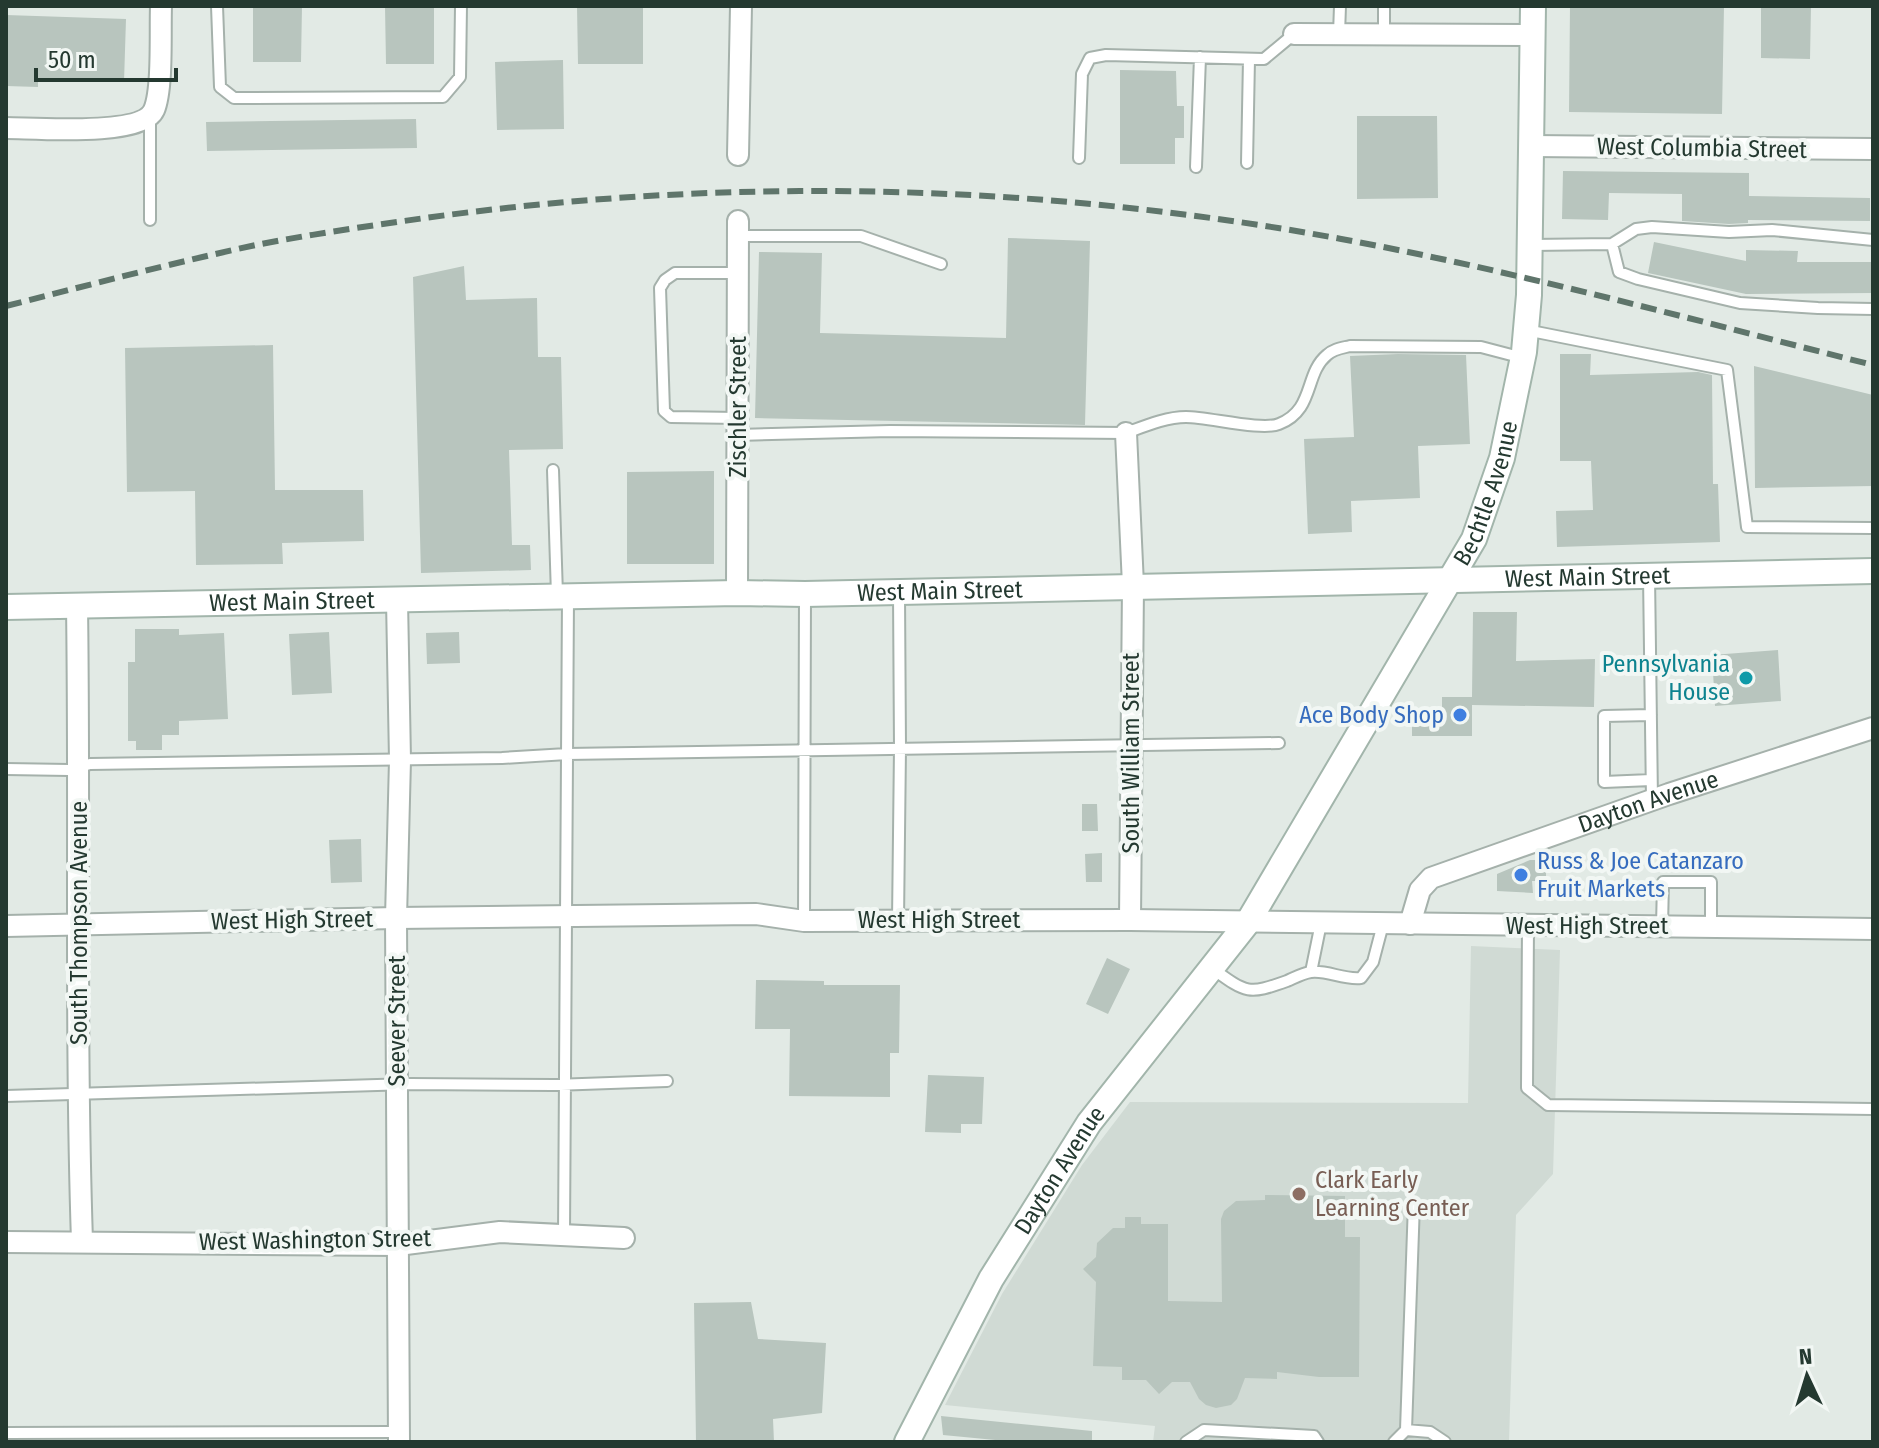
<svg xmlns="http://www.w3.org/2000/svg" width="1879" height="1448" viewBox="0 0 1879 1448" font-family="'Fira Sans Condensed',sans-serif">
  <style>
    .built { fill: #d0dad4 }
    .building { fill: #b8c5be }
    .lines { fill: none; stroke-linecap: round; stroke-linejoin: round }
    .lane-casing { stroke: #a5b1ab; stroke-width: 14 }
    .street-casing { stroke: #a5b1ab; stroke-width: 24 }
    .secondary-casing { stroke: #a2b5ab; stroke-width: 28 }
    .lane { stroke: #fff; stroke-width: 10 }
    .street { stroke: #fff; stroke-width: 20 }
    .secondary { stroke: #fff; stroke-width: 24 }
    .rail { stroke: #5f756b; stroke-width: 6; stroke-dasharray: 16 8; stroke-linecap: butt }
    .culture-dot { fill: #0f9aa8; stroke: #f2f7f4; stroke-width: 3 }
    .shop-dot { fill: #3f7fe0; stroke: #f2f7f4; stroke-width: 3 }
    .education-dot { fill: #8d6e63; stroke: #f2f7f4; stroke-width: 3 }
    .labels { text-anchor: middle; stroke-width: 8; stroke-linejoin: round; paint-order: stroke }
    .street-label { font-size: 24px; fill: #243930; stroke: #f2f7f4 }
    .culture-label { font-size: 24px; fill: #0d838f; stroke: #f2f7f4; text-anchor: end }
    .shop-label { font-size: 24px; fill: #366cbe; stroke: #f2f7f4; text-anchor: end }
    .education-label { font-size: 24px; fill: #785e54; stroke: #f2f7f4; text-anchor: start }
  </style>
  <rect width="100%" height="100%" fill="#e2eae5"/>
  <path class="built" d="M1471,946l89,4 -7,224 -37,41 -7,227h-356l2,-16 -210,-21 57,-111 80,-129 48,-63 338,1z"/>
  <path class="building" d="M253,6h49l-1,56h-48z
    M385,6h49v58h-48z
    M577,6h66v58h-65z
    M1570,6h154l-2,108 -153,-2z
    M1761,6h50l-1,53 -49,-1z
    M6,15l120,4 -2,63 -86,-3v8l-32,-1z
    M563,60l1,69 -67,1 -2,-68z
    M1120,70l56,1 1,35h7v32h-9v26h-55z
    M1357,116h80l1,82 -81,1z
    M416,119l1,29 -210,3 -1,-29z
    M1563,171l186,2v23l121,2v23l-122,-1v3l-19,1 -47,-3v-27l-73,-1 -1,27 -46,-1z
    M1008,238l82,3 -5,184 -330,-7 4,-166 63,1 -2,80 186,5z
    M1654,242l92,19v-11l52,1 -1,11h76v31l-127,1 -98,-21z
    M464,266l2,34 71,-2 1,59h23l2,92 -54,1 3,95h18l1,25 -110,3 -8,-296z
    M273,345l2,145h88l1,51 -82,2 1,21 -87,1 -1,-74 -68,1 -2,-144z
    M1398,354l68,1 4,89 -52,2 2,52 -69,3 1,31 -44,2 -4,-95 50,-2 -4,-81z
    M1560,354h31l-1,21 108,-3 14,3 1,109h5l2,58 -163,5 -1,-36 37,-1 -2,-49h-31z
    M1754,366l119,29v91l-118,2z
    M714,471v93h-87v-92z
    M1473,612h44l-1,49 79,-2 -1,48 -122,-2v31h-60v-22h30v-17h30z
    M135,629h44v6l45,-2 4,86 -49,2v14h-17v15h-26v-9h-8v-79h7z
    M329,632l3,61 -40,2 -3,-61z
    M459,632l1,31 -33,1 -1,-31z
    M1778,650l3,51 -66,5 -3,-51z
    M1082,804h15l1,27h-16z
    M361,839l1,43 -31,1 -2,-43z
    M1102,853v29h-16l-1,-28z
    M1530,860h16v21h-14l1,12 -36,-2v-17z
    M1107,958l23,11 -22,45 -22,-10z
    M756,980l68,1v4h76l-1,68h-9v44l-101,-1 1,-67h-35z
    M928,1075l56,2 -2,47h-21v9l-36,-1z
    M1265,1195l80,1v41h15l-1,140h-40l-42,-5v7l-32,-1 -8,21 -6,6 -15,3 -10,-3 -7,-6 -9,-17h-18l-13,12 -13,-14h-24v-13l-29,-1 3,-84 -13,-13 13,-12 1,-14 16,-15h12v-11h16v7h27v77l54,1 -1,-83 3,-8 12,-10 29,-1z
    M751,1302l7,37 68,4 -4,70 -49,6 1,23h-78l-2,-139z
    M941,1416l151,15v11h-76l-73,-7z"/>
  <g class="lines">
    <defs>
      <path id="lane" d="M217,6l3,81 14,11 209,-1 17,-20 1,-71
        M1384,6v29
        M1339,34l1,-28
        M1079,158l3,-84 8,-16 16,-3 158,4 30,-25
        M1247,163l2,-104
        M1196,167l4,-110
        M150,220v-103
        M738,236h123l80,28
        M1612,244l7,28 19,7 102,24 78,5 55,1
        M1531,245l81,-1 24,-15 16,-2 77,5 43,-2 101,10
        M1526,330l201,40 20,157 126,1
        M738,418l-67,-1 -7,-6 -4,-123 5,-8 10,-7h63
        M738,435l152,-4 236,2c19,-7 40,-16 60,-16 22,0 76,14 93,7 36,-14 25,-50 48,-69 6,-6 15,-7 23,-9l131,1 42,11
        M553,470l4,125
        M1649,575l3,225
        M1651,715l-47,1v66l47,-2
        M6,769l63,1 21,-6 412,-6 65,-4 712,-11
        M804,921l1,-327
        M898,921l2,-173 -1,-154
        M1528,925l-1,163 21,17 325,4
        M1662,926l1,-44h48v45
        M1213,969c33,24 35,26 74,12 7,-3 16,-8 24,-9 17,-2 32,8 50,6l12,-16 10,-38
        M1311,972l10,-49
        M6,1096l404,-12 144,1 113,-4
        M564,1235l4,-637
        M1406,1430l8,-227
        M6,1433l393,-1
        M1186,1442l18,-12 110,6 4,6
        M1394,1442l12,-12 24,2 15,10"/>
      <g id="street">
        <path d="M1294,34l239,1"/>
        <path d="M6,128c28,0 136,9 148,-18 9,-21 6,-79 7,-104"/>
        <path d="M1531,146l342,3"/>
        <path d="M738,155l3,-149"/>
        <path d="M1126,433l7,152 -3,335"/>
        <path d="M737,593l1,-372"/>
        <path d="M397,600l3,160 -4,158 3,524"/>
        <path d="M77,605c3,212 -2,424 5,636"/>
        <path id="s1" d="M1410,924l10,-34 11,-12 238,-84 204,-66"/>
        <path d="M6,926l390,-8 360,-4 48,7 326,-1 743,9"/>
        <path d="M6,1242l392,3 102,-13 124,6"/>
      </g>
      <g id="secondary">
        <path id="s2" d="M6,607l731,-14 68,1 1068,-23"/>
        <path id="s3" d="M907,1442l84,-163 98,-156 159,-201 226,-383 28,-81 22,-106 5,-57 4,-289"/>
      </g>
    </defs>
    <use href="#lane" class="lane-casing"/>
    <use href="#street" class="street-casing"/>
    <use href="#secondary" class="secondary-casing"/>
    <use href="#lane" class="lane"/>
    <use href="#street" class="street"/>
    <use href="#secondary" class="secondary"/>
    <path class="rail" d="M6,306c83,-21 166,-43 250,-61 56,-11 113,-19 169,-27 268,-37 539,-36 807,3 217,31 429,91 641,144"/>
  </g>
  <circle class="culture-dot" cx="1746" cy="678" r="8"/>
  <g class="shop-dot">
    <circle cx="1460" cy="715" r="8"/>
    <circle cx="1521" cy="875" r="8"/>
  </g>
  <circle class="education-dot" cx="1299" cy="1194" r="8"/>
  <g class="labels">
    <g class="street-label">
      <text transform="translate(1702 148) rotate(1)" y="8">West Columbia Street</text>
      <text transform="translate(738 407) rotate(-90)" y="8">Zischler Street</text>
      <text dy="8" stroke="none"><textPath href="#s3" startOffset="1116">Bechtle Avenue</textPath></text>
      <text dy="8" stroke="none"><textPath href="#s2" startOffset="1582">West Main Street</textPath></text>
      <text dy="8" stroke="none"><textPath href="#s2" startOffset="934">West Main Street</textPath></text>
      <text dy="8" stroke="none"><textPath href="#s2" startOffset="286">West Main Street</textPath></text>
      <text transform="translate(1131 753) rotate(-90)" y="8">South William Street</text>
      <text dy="8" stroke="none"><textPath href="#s1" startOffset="282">Dayton Avenue</textPath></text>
      <text transform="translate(292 920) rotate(-1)" y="8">West High Street</text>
      <text x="939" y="928">West High Street</text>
      <text transform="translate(79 923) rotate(-90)" y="8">South Thompson Avenue</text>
      <text x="1587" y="934">West High Street</text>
      <text transform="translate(397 1021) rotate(-90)" y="8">Seever Street</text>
      <text dy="8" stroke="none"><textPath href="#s3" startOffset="312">Dayton Avenue</textPath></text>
      <text transform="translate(315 1240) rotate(-1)" y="8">West Washington Street</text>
    </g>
    <g class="culture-label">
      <text x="1730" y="672">Pennsylvania<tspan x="1730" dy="28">House</tspan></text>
    </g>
    <g class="shop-label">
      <text x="1444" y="723">Ace Body Shop</text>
      <text x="1537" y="869" text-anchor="start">Russ &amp; Joe Catanzaro<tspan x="1537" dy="28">Fruit Markets</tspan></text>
    </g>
    <g class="education-label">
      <text x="1315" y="1188">Clark Early<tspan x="1315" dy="28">Learning Center</tspan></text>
    </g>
  </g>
  <rect width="1879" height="1448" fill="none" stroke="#243930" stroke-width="16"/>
  <g transform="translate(1807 1376) rotate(356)" stroke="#f2f7f4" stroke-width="6" paint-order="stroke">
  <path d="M0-6L14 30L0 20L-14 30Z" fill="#243930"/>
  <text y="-12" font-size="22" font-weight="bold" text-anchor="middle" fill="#243930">N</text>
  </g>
  <path d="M36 68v12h140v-12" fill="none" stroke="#243930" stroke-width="4"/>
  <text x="48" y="68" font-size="24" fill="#243930" stroke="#f2f7f4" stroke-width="6" paint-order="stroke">50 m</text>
</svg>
